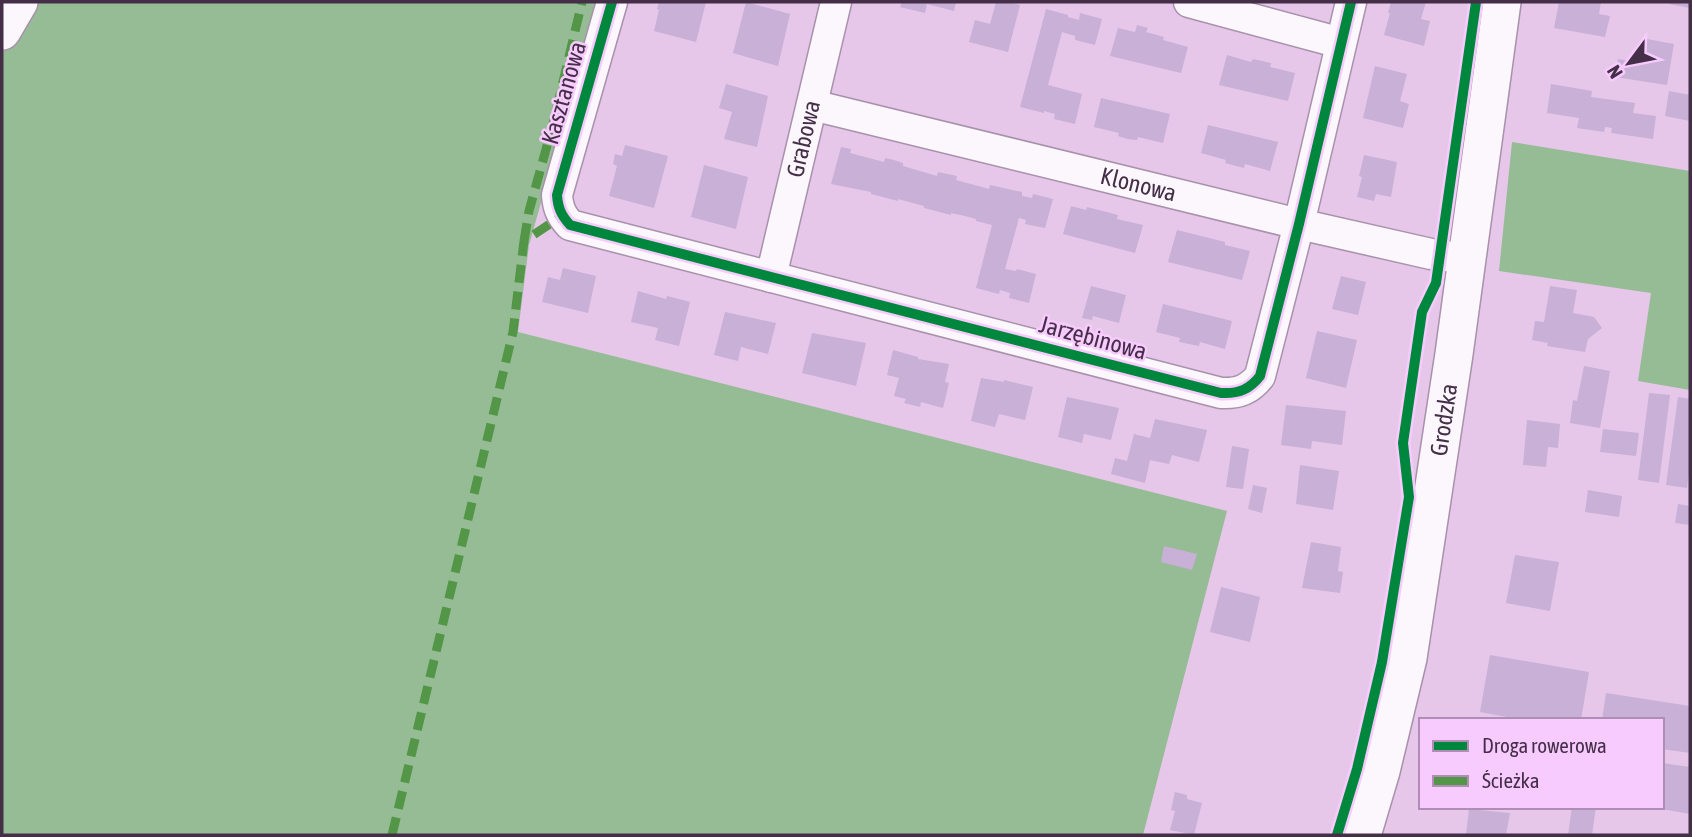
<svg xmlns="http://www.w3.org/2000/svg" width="1692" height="837" viewBox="0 0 1692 837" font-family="'Asap Condensed',sans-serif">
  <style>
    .forest { fill: #96bc95 }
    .building { fill: #c8b0d6 }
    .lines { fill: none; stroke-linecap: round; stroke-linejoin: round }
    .minor-casing { stroke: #a891ab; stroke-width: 33 }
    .tertiary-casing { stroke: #a891ab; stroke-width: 40 }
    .minor { stroke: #fbf7fc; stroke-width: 30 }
    .tertiary { stroke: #fbf7fc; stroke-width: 37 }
    .quiet { stroke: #539647; stroke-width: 9; stroke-dasharray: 18 9; stroke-linecap: butt }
    .cycleway-casing { stroke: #f8cbfe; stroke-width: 15 }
    .cycleway { stroke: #00873e; stroke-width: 10 }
    .labels { text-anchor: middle; stroke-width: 5; stroke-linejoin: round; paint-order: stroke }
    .street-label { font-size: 24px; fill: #452f48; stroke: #f8cbfe }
  </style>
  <rect width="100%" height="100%" fill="#e6c7ea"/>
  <path class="forest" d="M2,2h596l-69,243 -11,87 709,179 -84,324h-1141z
    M1512,142l178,29v219l-52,-9 13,-88 -152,-22z"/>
  <path class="building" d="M659,2h47l-10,40 -42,-11 5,-21 -2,-1z
    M746,2l44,12 -12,52 -45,-13z
    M902,2h54l-2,9 -27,-7 -2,9 -25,-6z
    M996,2h13l11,3 -12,47 -39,-10 6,-22 15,4z
    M1391,2h35l-5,17 9,2 -6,25 -40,-11 6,-22h-2z
    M1559,2h42l-2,12 11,2 -5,21 -51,-9z
    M1670,2h20v6l-21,-4z
    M1046,9l22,6v2l11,3 1,-7 22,6 -7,26 -20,-5v-4l-13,-4 -14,53 34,9 -7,30 -21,-5 1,-5 -11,-3v2l-24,-6z
    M1137,25l11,3 -2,4 18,5 -1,3 25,7 -7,26 -71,-17 8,-28 17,4z
    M1647,39l27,5 -7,41 -52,-8 3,-18 26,4z
    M1227,55l24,7 2,-3 18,4 -1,4 25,6 -7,28 -69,-16z
    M1375,66l32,8 -7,27 9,3 -6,24 -40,-10z
    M726,84l42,12 -11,51 -33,-8 8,-27 -13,-4z
    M1551,84l41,7 -1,6 44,6 -2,10 23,3 -3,23 -42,-6 1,-5 -7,-1 -1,5 -27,-4 2,-10 -32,-5z
    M1669,91l21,4v26l-25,-5z
    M1101,98l69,16 -7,29 -25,-6 -1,3 -10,-1 -9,-3 1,-3 -25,-6z
    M1208,125l70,17 -8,29 -25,-7 -1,4 -19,-5 1,-3 -25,-7z
    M625,145l43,11 -14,52 -45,-12 8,-30 -4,-2 2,-10 7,2z
    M841,147l10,2 -1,4 34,9 1,-4 9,2 9,3v3l34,10 1,-4 19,4 -1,4 33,9 1,-4 32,7v4l10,2 1,-4 20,5 -8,29 -20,-4 1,-4 -7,-2 -14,51 11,2 1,-2 19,5 -7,29 -20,-5 1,-5 -10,-3 -1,4 -23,-6 16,-63 -16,-4v-2l-11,-3 -14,-3v2l-27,-7v-2l-26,-7v2l-27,-7v-2l-40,-8z
    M1364,155l33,7 -6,35 -15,-3 -2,7 -17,-4 5,-20 -3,-1z
    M704,165l44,12 -12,52 -45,-12z
    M1071,206l15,4 1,-3 31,8 -1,4 26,6 -8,28 -72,-19z
    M1177,230l48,12v3l25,6 -8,29 -74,-18z
    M563,268l33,8 -8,37 -46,-11 6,-25 12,3z
    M1341,276l25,6 -8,33 -26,-6z
    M1091,286l35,9 -7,28 -26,-7 -1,4 -10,-2z
    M1550,286l27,4 -4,23 21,4 8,11 -14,11 -3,13 -38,-6 1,-3 -16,-3 3,-19 9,1z
    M638,291l28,8 1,-3 23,6 -11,44 -24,-6 3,-12 -27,-6z
    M1163,304l69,17 -7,28 -25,-7 -1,4 -20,-4 1,-4 -24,-6z
    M725,312l51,11 -8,31 -27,-7 -3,14 -24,-6z
    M1317,331l40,9 -11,48 -40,-10z
    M812,333l54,10 -10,43 -54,-13z
    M893,350l25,7v2l31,5 -4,18 4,1 -6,25 -22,-6 -1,5 -16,-4 2,-4 -12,-3 5,-18 -12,-3z
    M1584,366l26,5 -10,57 -30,-5 3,-23 4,1z
    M981,378l23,4v-2l29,7 -8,33 -26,-6 -4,13 -24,-6z
    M1649,393l21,2 -11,88 -21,-3z
    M1067,397l52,11 -8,32 -27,-6 -2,9 -24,-6z
    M1678,397l12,2v65l-3,24 -21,-3z
    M1286,405l60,6 -4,34 -30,-4 -1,8 -30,-4z
    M1155,419l52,11 -8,32 -27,-7 -3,9 -19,-4 -5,23 -34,-9 4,-16 12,3 7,-27 16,4z
    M1527,420l33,4 -2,24 -10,-1 -2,20 -23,-2z
    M1603,429l36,4 -3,23 -36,-4z
    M1232,446l17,3 -6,40 -17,-2z
    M1300,465l39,6 -6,39 -37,-6z
    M1253,485l14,3 -5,25 -14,-4z
    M1588,490l34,6 -3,21 -34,-5z
    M1678,504l12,2v19l-15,-2z
    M1311,542l30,5 -3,24 5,1 -3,21 -38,-5z
    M1164,546l33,8 -5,16 -31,-8z
    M1515,555l44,7 -9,49 -44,-8z
    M1221,587l39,10 -10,45 -40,-10z
    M1490,655l99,17 -8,48h-58l-43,-8z
    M1606,693l84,13v47l-28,-4v-29h-60z
    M1662,763l28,4v47l-28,-5z
    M1175,792l12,3v4l15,4 -8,32 -24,-5 5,-19 -4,-1z
    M1572,807h24l-4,28h-24z
    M1469,809l41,4 -4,22h-40z"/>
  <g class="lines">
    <defs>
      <g id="minor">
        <path d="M612,2l-55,193c1,13 4,20 13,30l651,168c18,1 29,-4 39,-17l39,-152 52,-222"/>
        <path d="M1189,2l152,41"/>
        <path id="s1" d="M812,105l487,119 132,30 36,5"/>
        <path id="s2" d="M771,277l65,-275"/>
      </g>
      <g id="tertiary">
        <path d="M2,31l17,-29"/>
        <path id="s3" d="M1362,835l19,-64 27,-113 46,-304 48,-352"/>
      </g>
    </defs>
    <use href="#minor" class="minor-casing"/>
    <use href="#tertiary" class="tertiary-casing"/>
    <use href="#minor" class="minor"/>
    <use href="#tertiary" class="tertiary"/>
    <path class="quiet" d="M524,241l5,-30 24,-87 29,-122
      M392,835l121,-503 11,-91 38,-25"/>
    <defs>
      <path id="cycleway" d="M612,2l-55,193c1,13 4,20 13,30l651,168c18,1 29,-4 39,-17l39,-152 52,-222
        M1337,835l20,-66 25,-107 27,-165 -6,-54 19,-131 14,-29 40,-281"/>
    </defs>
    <use href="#cycleway" class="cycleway-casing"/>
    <use href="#cycleway" class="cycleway"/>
  </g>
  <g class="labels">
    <g class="street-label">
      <text transform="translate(564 93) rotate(-74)" y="8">Kasztanowa</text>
      <text dy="8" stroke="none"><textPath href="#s2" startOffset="142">Grabowa</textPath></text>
      <text dy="8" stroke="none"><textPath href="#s1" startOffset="336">Klonowa</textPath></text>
      <text transform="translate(1093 338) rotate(15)" y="8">Jarzębinowa</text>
      <text dy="8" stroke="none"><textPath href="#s3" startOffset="424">Grodzka</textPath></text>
    </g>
  </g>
  <rect width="1692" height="837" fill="none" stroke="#452f48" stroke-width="7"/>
  <rect x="1419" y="718" width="245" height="91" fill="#f8cbfe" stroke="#b08db5" stroke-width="2"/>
  <rect x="1433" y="741" width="35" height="10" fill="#00873e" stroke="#b08db5" stroke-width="2"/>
  <text x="1482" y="753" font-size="21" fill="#452f48">Droga rowerowa</text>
  <rect x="1433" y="776" width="35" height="10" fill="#539647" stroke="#b08db5" stroke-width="2"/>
  <text x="1482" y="788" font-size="21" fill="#452f48">Ścieżka</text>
  <g transform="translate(1629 63) rotate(238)" stroke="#f8cbfe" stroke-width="5" paint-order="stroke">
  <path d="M0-5L12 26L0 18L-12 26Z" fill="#452f48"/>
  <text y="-10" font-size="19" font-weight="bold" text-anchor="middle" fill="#452f48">N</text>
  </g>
</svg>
